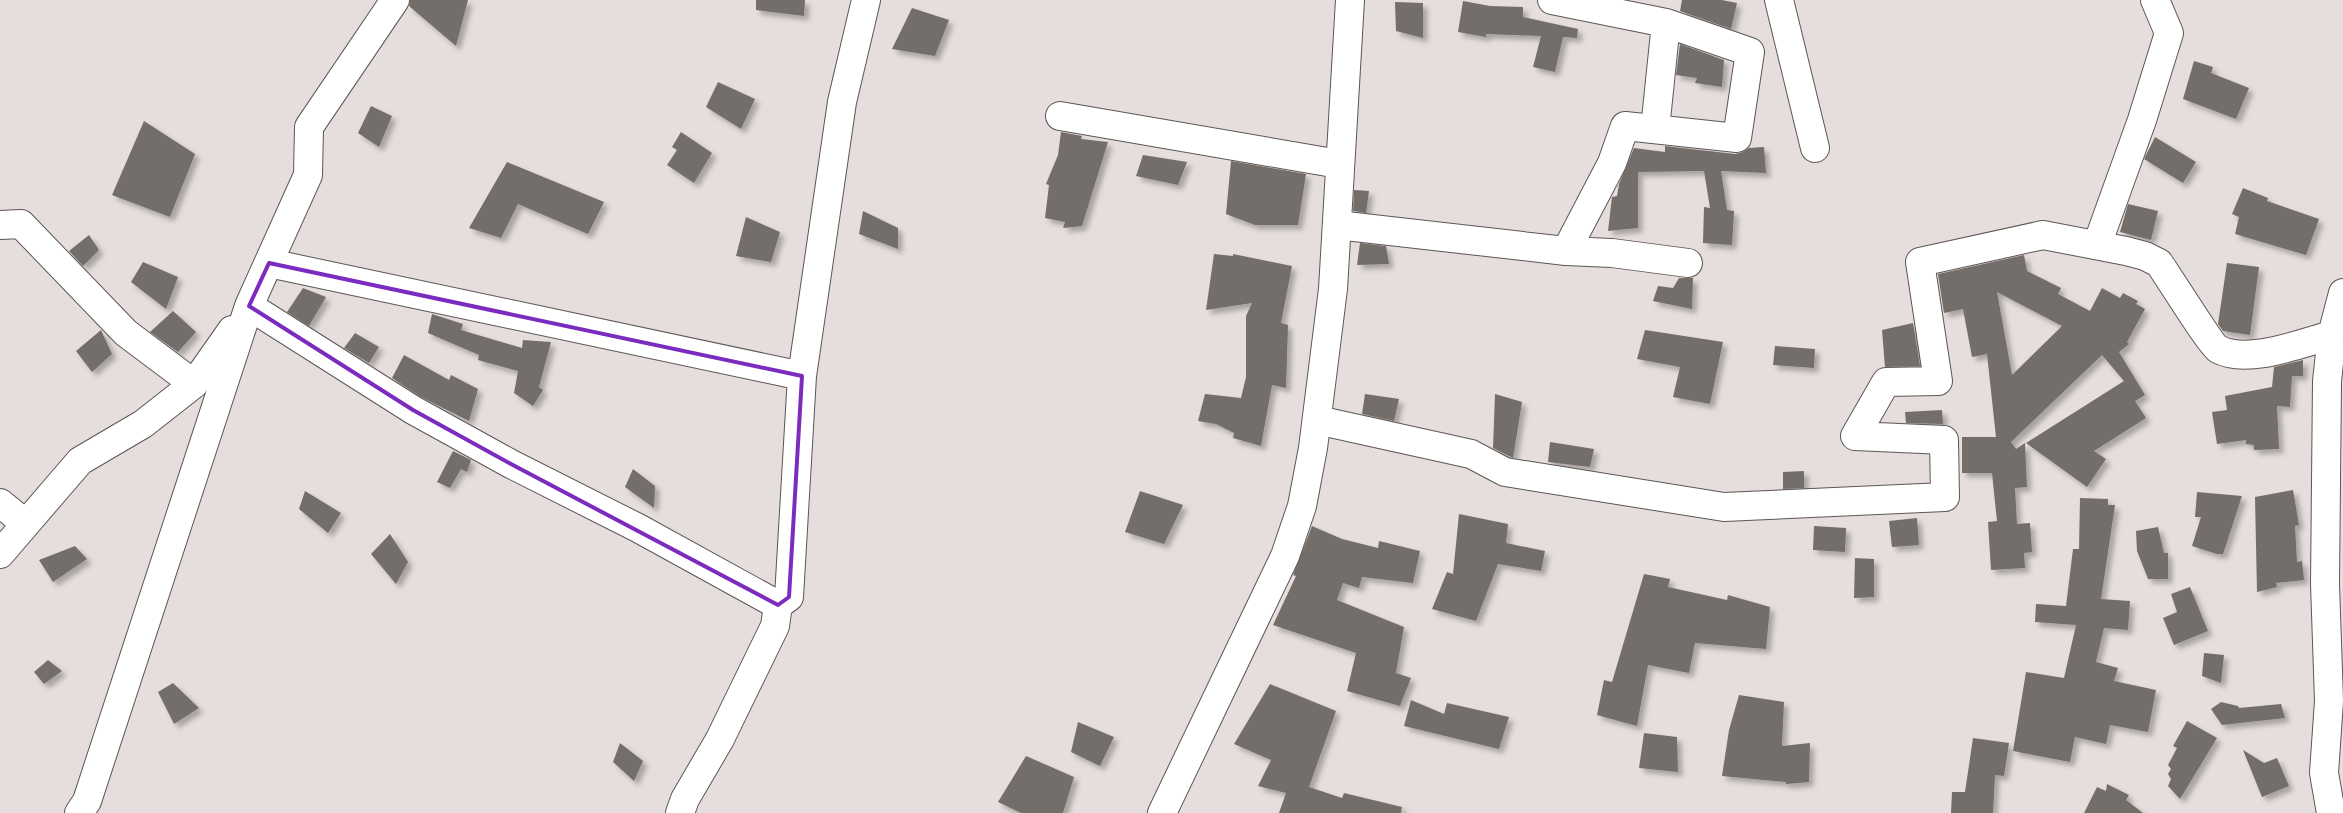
<svg xmlns="http://www.w3.org/2000/svg" width="2343" height="813" viewBox="0 0 2343 813" font-family="Karla,sans-serif">
  <style>
    .building { fill: #736e6a; fill-rule: evenodd; filter: url(#shadow) }
    .lines { fill: none; stroke-linecap: round; stroke-linejoin: round }
    .minor-casing { stroke: #5c5655; stroke-width: 30 }
    .minor { stroke: #fff; stroke-width: 28 }
    .marked { fill: none; stroke: #7b2cbf; stroke-width: 4; stroke-linejoin: round }
  </style>
  <defs>
    <filter id="shadow"><feDropShadow dx="4.5" dy="4.5" stdDeviation="2.5" flood-color="#0004"/></filter>
  </defs>
  <rect width="100%" height="100%" fill="#e5dedc"/>
  <path class="building" d="M410,0h58l-12,46 -47,-40z
    M756,0h49l-1,16 -48,-6z
    M1682,0h40l15,3 -6,26 -51,-18z
    M1463,1l27,5 33,1v10l55,12 -1,9 -14,-1 -8,35 -22,-5 8,-31 -55,-2v3l-28,-5z
    M1395,2l28,1v35l-27,-7z
    M912,8l37,12 -14,36 -43,-7z
    M1680,44l44,16 -2,27 -27,-4 2,-5 -21,-3z
    M2194,61l19,6 -2,6 38,15 -13,31 -53,-20z
    M718,82l37,17 -14,30 -35,-22z
    M371,106l21,10 -13,31 -21,-14z
    M144,121l51,33 -25,63 -58,-22z
    M681,132l31,21 -18,30 -27,-18 10,-15 -5,-3z
    M1061,132l21,4 -1,3 27,3 -26,84 -19,2 2,-6 -20,-4 4,-33 -3,-1 12,-29z
    M2155,137l41,25 -13,21 -39,-24z
    M1665,146l70,8 8,-2 6,-4 15,-1 2,26 -45,-2 6,39 7,1 -2,34 -29,-2 1,-36 6,1 -6,-37 -66,1v56l-30,3 4,-34 5,-1 2,-12 15,-36 31,4z
    M1143,155l44,7 -9,23 -42,-9z
    M1231,161l75,13 -8,51h-43l-29,-11z
    M507,162l97,40 -16,32 -70,-30 -17,34 -32,-10z
    M2243,188l25,10 -1,3 52,18 -13,36 -71,-21 4,-17 -7,-3z
    M1354,190l15,1 -3,22 -13,-2z
    M2128,204l30,7 -7,29 -31,-8z
    M863,211l35,17v21l-39,-15z
    M746,217l34,15 -9,30 -35,-6z
    M89,235l10,15 -16,16 -14,-15z
    M1360,243l26,3 3,18 -32,1z
    M1214,254l19,2v-2l59,12 -11,57 7,2 -2,63 -14,-3 -11,61 -28,-8 1,-5 -18,-9 -18,-3 7,-27 36,4 5,-21v-61l6,-13 -46,7z
    M2024,255l3,16 34,17 -3,6 32,17 12,-23 18,10 3,-5 15,8 -2,3 9,5 -18,33 2,2 -10,8 26,43 -10,6 11,17 -52,33 12,8 -19,28 -61,-44 98,-62 -22,-26 -91,87 5,7 9,-6 2,44 -12,1 2,36 13,-1 2,29 -8,1 1,15 -34,2 -3,-48 9,-1 -5,-48h-30v-36h34l-9,-83 -15,3 -9,-48 -19,4 -6,-39zM1997,292l65,34 -50,49z
    M143,262l35,15 -12,32 -35,-27z
    M2227,263l32,4 -9,68 -27,-4 -5,-7z
    M1679,278h14l-1,31 -39,-8 5,-15 15,2z
    M303,288l23,9 -17,29 -22,-14z
    M173,311l23,21 -18,20 -28,-20z
    M432,314l31,10 -2,6 61,18 1,-8 28,2 -12,45 4,3 -10,16 -19,-13 4,-22 -40,-11 1,-5 -51,-22z
    M1913,323l7,43 -35,1 -3,-37z
    M101,330l11,24 -20,18 -16,-21z
    M1645,330l78,12 -13,62 -37,-7 7,-30 -43,-8z
    M355,333l24,14 -10,16 -25,-15z
    M1775,346l40,3 -1,19 -41,-3z
    M404,355l45,25 2,-5 27,14 -9,32 -48,-24 -29,-19z
    M2303,360v16h-11l-2,31 -13,-1 2,43 -25,1v-5l-8,-1v-4l-29,4 -5,-32 15,-2 -2,-14 47,-9 2,-20z
    M1365,394l34,5 -5,22 -32,-7z
    M1495,394l27,8 -9,56 -20,-10z
    M1942,410l1,14 -37,-1 -1,-11z
    M1550,442l44,7 -4,18 -42,-5z
    M453,451l18,9 -4,12 -6,-3 -11,19 -13,-6z
    M633,469l22,17 -1,22 -29,-21z
    M1804,471v17l-21,1v-17z
    M2293,490l6,35 -4,1 2,36 5,-1 2,19 -28,3 1,4 -20,5 -2,-95z
    M305,491l36,22 -13,20 -29,-24z
    M1140,491l43,14 -19,39 -39,-12z
    M2197,492l45,4 -19,58h-6l-25,-8 9,-29h-6z
    M2080,498l28,1v6h7l-14,94 29,2 -2,29 -24,-2 -8,34 22,6 -4,13 42,9 -8,42 -38,-7 -4,19 -31,-7 -5,25 -57,-11 13,-79 38,6 12,-53 -41,-3 1,-18 30,2 7,-57h6z
    M1459,514l49,10 -2,19 39,8 -4,20 -43,-7 -22,57 -44,-12 15,-37 6,2z
    M1917,518l2,27 -27,2 -3,-26z
    M1312,526l30,13 36,9 1,-7 41,10 -7,32 -51,-6 -3,11 -16,-5 -6,17 67,27 -8,46 15,5 -11,28 -53,-15 9,-38 -83,-28 23,-49 -3,-1z
    M1814,526l32,2 -1,24 -32,-2z
    M2158,527l6,26h4v26h-20l-11,-28 -1,-20z
    M390,534l18,28 -12,22 -25,-30z
    M75,546l12,13 -34,23 -14,-22z
    M1855,558l19,1v38l-20,1z
    M1644,574l26,5 -2,8 59,13 1,-5 42,12 -4,42 -71,-6 -6,30 -41,-8 -11,61 -40,-11 7,-35 8,2z
    M2190,587l18,44 -34,14 -11,-27 14,-6 -6,-18z
    M2204,653l20,2 -3,28 -19,-7z
    M48,660l14,11 -18,13 -10,-12z
    M173,683l26,25 -25,16 -16,-32z
    M1270,684l66,27 -27,76 33,11 2,-5 58,14 -1,6h-122l7,-20 -28,-7 13,-26 -37,-16z
    M1739,695l45,7 -2,44 28,-3 -1,39 -23,2v-2l-64,-6 7,-46z
    M1411,700l33,14 3,-11 62,14 -10,32 -95,-23z
    M2221,702l17,4 1,2 42,-4 4,14 -63,7 -11,-16z
    M2187,721l30,17 -37,61 -12,-13 3,-7 -3,-5 3,-5 -3,-4 9,-17 -4,-2z
    M1078,722l36,15 -14,29 -29,-14z
    M1644,733l33,4 1,35 -39,-4z
    M1973,738l36,5 -5,33 -9,-1 -2,38h-42l1,-21h13z
    M620,743l23,18 -9,20 -21,-19z
    M2243,750l21,13 13,-5 12,28 -27,11z
    M1026,756l48,21 -11,36h-42l-23,-11z
    M2107,784l22,11 -3,5 17,13h-59l13,-26 9,4z"/>
  <g class="lines">
    <defs>
      <path id="minor" d="M1552,0l114,23
        M1779,0l36,148
        M1060,116l273,47 7,5
        M0,225l21,-1 105,109 68,51
        M1337,225l229,26 46,2 76,10
        M2097,245l45,-125 27,-87 -14,-33
        M1566,251l46,-88 13,-37 112,12 13,-86 -84,-29 -11,106
        M269,263l533,113
        M249,306l164,104 98,54 127,64 140,77
        M1317,420l154,34 34,18 219,35 221,-10 -1,-57 -89,-4 31,-54 52,-1 -18,-119 123,-27 83,16 19,5 14,7c9,13 52,82 59,86 29,16 84,-6 114,-14
        M0,503l26,21
        M0,554l80,-93 63,-37 51,-40 38,-54
        M79,813l8,-12 162,-495 59,-131 1,-48 86,-127
        M680,813l5,-14 35,-60 55,-113 3,-21 11,-8 13,-221 40,-274 24,-102
        M1162,813l123,-257 17,-50 11,-58 20,-159 17,-289
        M2331,813l-7,-40 5,-72 -4,-117 2,-203 5,-46 11,-42"/>
    </defs>
    <use href="#minor" class="minor-casing"/>
    <use href="#minor" class="minor"/>
  </g>
  <path class="marked" d="M269,263l533,113 -13,221 -11,8 -267,-141 -98,-54 -164,-104z"/>
</svg>
